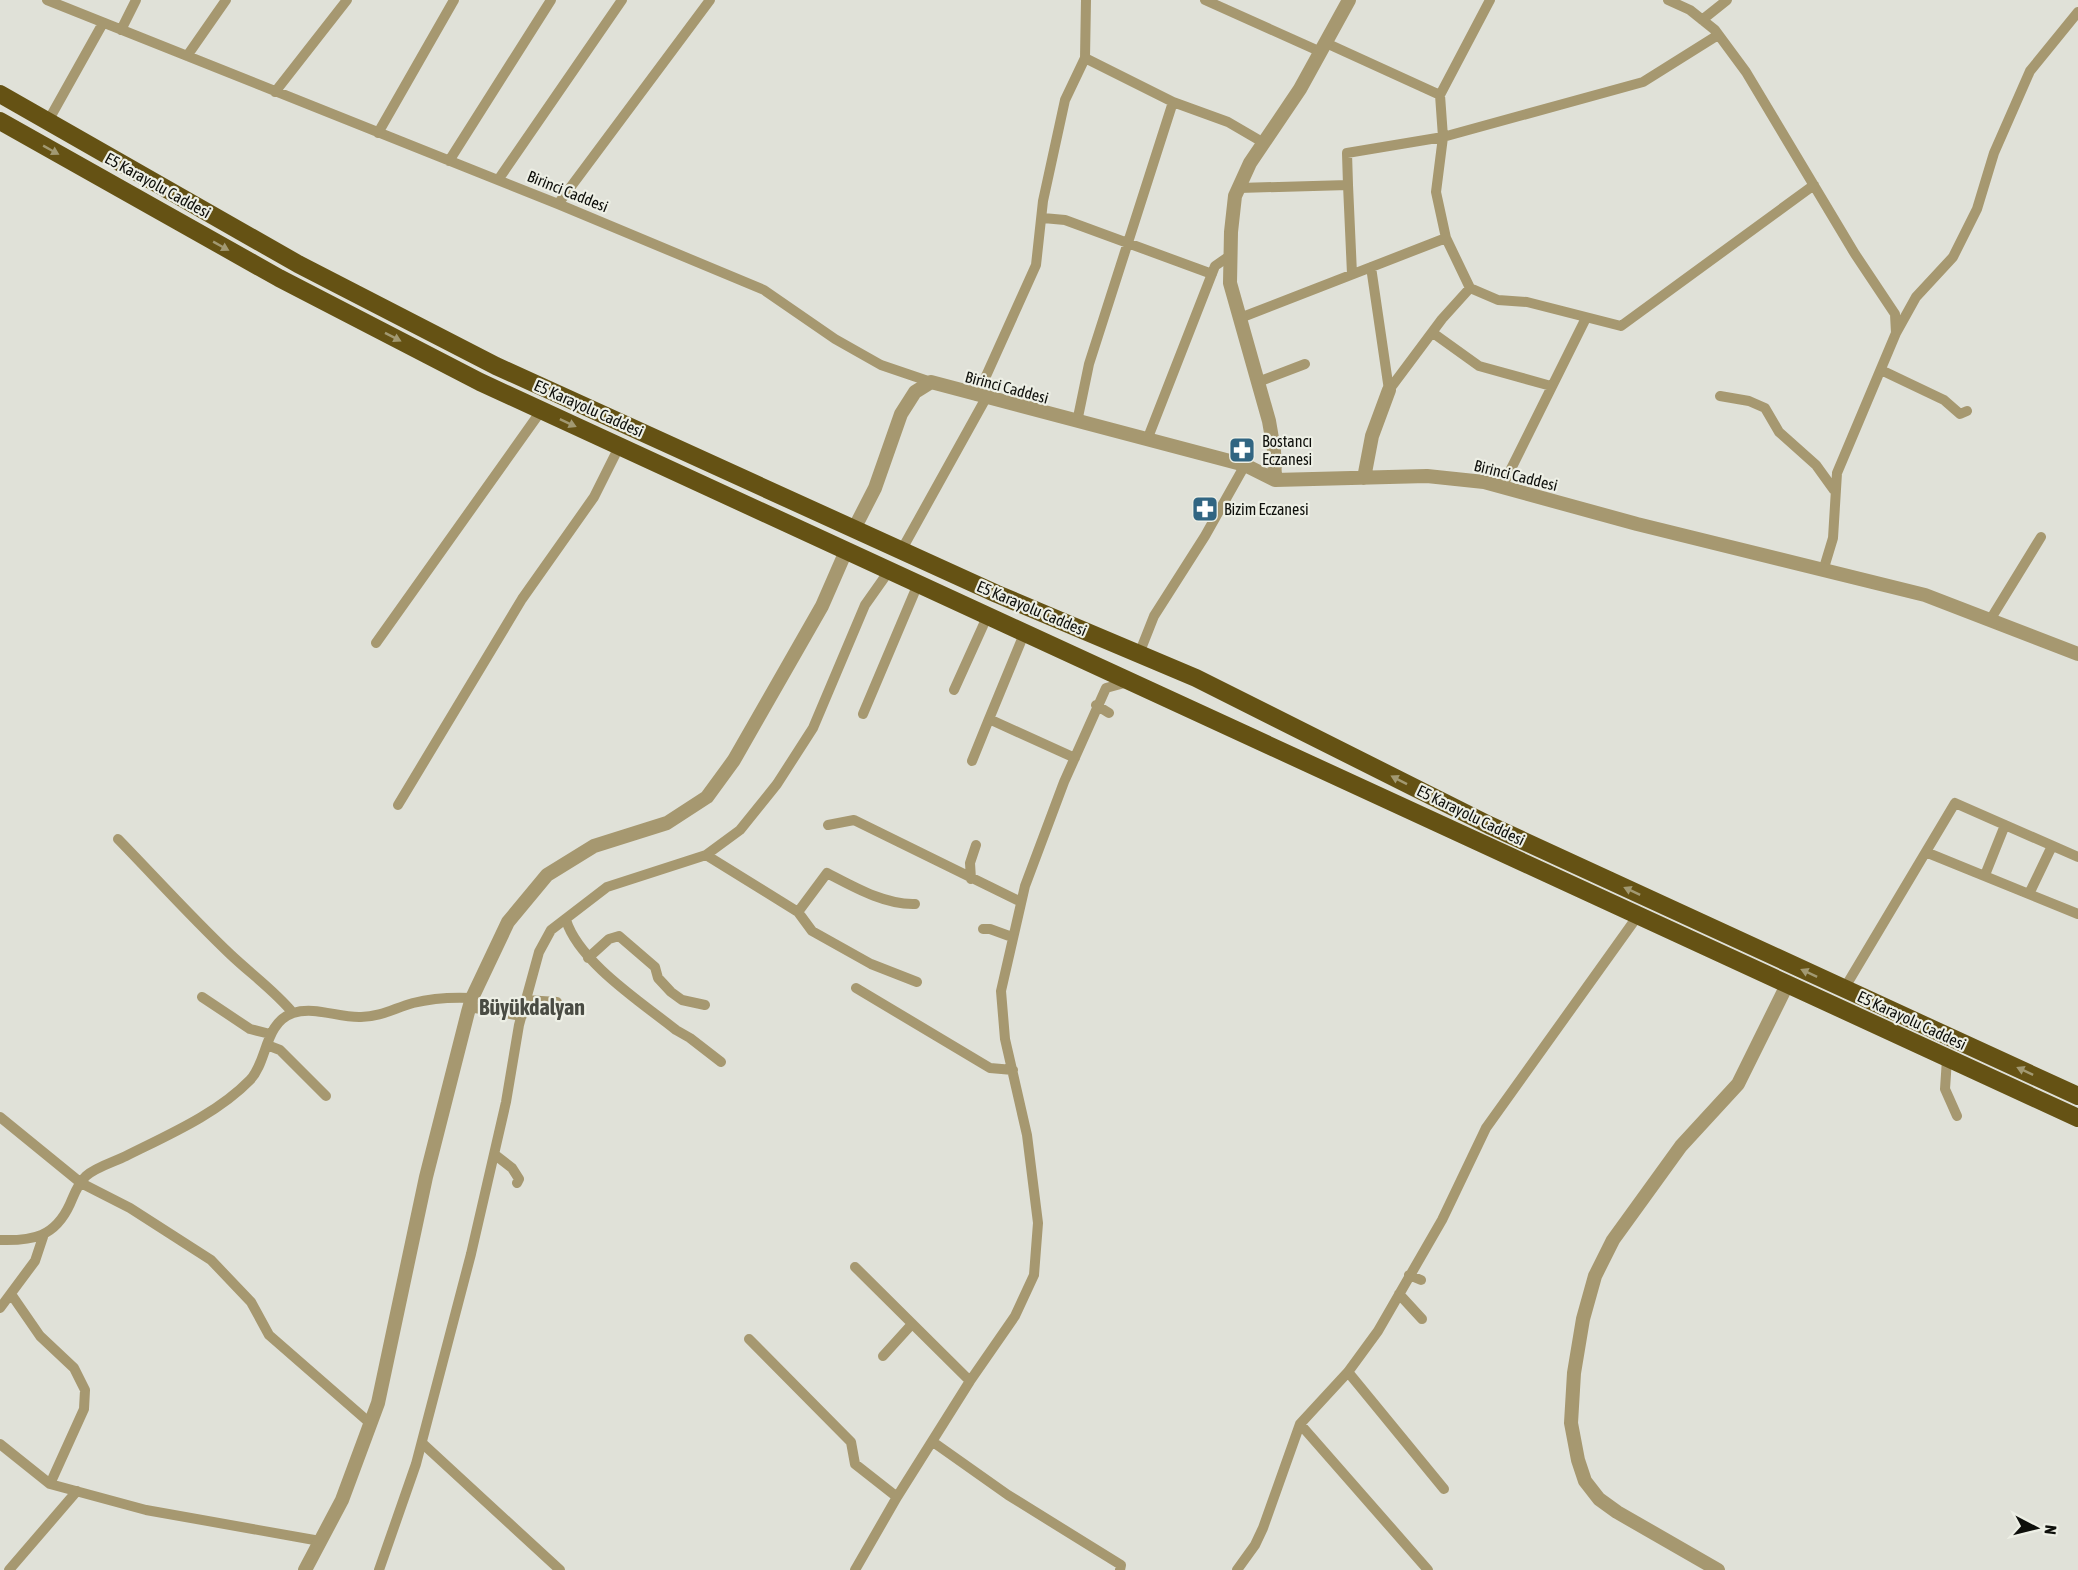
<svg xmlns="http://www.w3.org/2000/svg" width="2078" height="1570" viewBox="0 0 2078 1570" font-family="'Asap Condensed',sans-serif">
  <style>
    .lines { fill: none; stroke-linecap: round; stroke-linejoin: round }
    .minor { stroke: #a69870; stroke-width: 10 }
    .tertiary { stroke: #a69870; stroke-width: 14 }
    .trunk { stroke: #655214; stroke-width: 18 }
    .oneway { fill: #a29972 }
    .labels { text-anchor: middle; stroke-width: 4.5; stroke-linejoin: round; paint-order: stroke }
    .street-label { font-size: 16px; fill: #0e0f0b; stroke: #edefe5 }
    .poi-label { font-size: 16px; fill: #0e0f0b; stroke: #edefe5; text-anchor: start }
    .district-label { font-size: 22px; font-weight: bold; fill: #494b43; stroke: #edefe5 }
  </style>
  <rect width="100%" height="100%" fill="#e0e1d8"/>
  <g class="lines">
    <path class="minor" d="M47,0l511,204 206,86 71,49 46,26 50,17
      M1205,0l116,52
      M1490,0l-50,95 3,42 200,-55 75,-47
      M1668,0l22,10 25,20 31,42 109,182 40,60 1,19 -59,140 -4,65 -10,33
      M1702,20l25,-20
      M121,30l15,-30
      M1326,43l114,52
      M187,56l39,-56
      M1085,58l88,44 55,20 36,21
      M275,92l72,-92
      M47,123l56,-100
      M378,133l76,-133
      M449,161l102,-161
      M498,180l124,-180
      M1348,185l-1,-32 96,-16 -7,55 10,46 24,50 -28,31 -53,71
      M1239,188l109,-3 4,89
      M558,204l152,-204
      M1043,218l22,2 147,54
      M1371,267l18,123
      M1470,288l28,12 29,2 94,24 193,-141
      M1240,318l206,-80
      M1433,333l46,33 72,20
      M1896,333l20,-36 37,-40 24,-48 17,-56 36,-82 48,-59
      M1881,370l63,30 16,14 7,-3
      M1258,382l47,-18
      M977,396l59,-131 7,-64 22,-101 20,-42 1,-58
      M1720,396l29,5 16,7 14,24 37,33 18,25
      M1077,422l12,-58 84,-262
      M1147,440l68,-174 16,-11
      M1502,487l84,-169
      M901,551l85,-153
      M1990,620l51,-83
      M1024,634l-35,85 86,39
      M376,643l165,-232
      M1139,654l15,-38 51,-80 40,-71
      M954,690l33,-73
      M1096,705l13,8
      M863,714l55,-130
      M972,761l17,-42
      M398,805l124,-206 72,-102 25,-50
      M828,825l26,-5 167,82
      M118,839c37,38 73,78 112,115 21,20 45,37 63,59
      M1928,853l150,61
      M706,855l92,57 14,19 59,33 46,18
      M1985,875l20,-50
      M971,879l-1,-16 6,-18
      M2029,894l23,-48
      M798,912l29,-39c27,14 58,32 88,31
      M566,920c13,42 75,82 110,110l14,8 31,24
      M983,929h7l22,8
      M588,958l21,-19 10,-3 36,31 3,11 13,14 11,8 23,5
      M856,988l134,80 23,2
      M1844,989l111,-186 123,54
      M202,997l48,32 20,5
      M526,1000l31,2
      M469,1007l53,9
      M267,1045l13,5 46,46
      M1947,1059l-2,30 12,27
      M0,1117l81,66 49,25 81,52 40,42 18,33 102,89
      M494,1154l18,14 7,11 -2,4
      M0,1240c33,1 55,-3 70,-36 4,-9 8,-21 16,-28 10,-9 28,-14 40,-20 42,-21 91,-42 124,-76 18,-19 14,-57 43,-67 22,-7 46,5 68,4 19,0 34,-9 52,-14 20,-5 38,-6 59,-5
      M855,1267l115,114
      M1409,1275l12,5
      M11,1294l29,42 34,32 11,22 -1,19 -34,75
      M1399,1294l23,25
      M0,1308l35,-47 8,-24
      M749,1339l102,103 4,22 42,33
      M883,1356l29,-32
      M1348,1372l96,117
      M1300,1424l128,146
      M933,1442l75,53 113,70 -1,5
      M422,1443l138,127
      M0,1444l50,40 96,26 174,31
      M9,1570l68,-79
      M379,1570l37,-106 55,-210 35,-152 13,-77 20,-73 12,-22 56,-43 99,-32 34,-25 37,-46 36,-56 52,-123 24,-34
      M855,1570l42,-73 73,-116 45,-65 19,-41 4,-52 -11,-88 -22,-96 -4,-48 24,-105 39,-104 42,-94 22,-6
      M1237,1570l18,-25 8,-17 37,-104 48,-52 30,-41 64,-111 44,-92 151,-211"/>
    <path class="tertiary" d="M1364,478l8,-42 17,-46
      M1275,480l-1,-30 -5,-29 -39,-138 1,-51 4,-36 15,-33 50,-74 49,-89
      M854,529l21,-41 26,-74 14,-22 16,-10 314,83 30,15 152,-4 57,6 153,42 288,71 153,59
      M305,1570l37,-70 36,-97 48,-226 42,-165 4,-14 36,-76 39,-47 47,-29 73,-23 40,-26 27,-37 88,-154 24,-55
      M1718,1570l-101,-58 -18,-13 -14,-18 -7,-21 -7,-37 3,-50 9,-54 12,-43 18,-36 68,-94 57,-62 49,-99"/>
    <path class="trunk" d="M0,94l298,170 198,102 501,228 199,84 293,147 589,271
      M0,121l279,157 201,104 1598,736"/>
  </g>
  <defs><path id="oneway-solid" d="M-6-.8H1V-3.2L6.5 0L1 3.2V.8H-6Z" transform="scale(1.5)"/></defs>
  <g class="oneway">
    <use href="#oneway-solid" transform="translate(51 150) rotate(29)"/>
    <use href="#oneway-solid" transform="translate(221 246) rotate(29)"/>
    <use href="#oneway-solid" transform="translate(393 337) rotate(27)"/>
    <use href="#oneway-solid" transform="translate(568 423) rotate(25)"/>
    <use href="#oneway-solid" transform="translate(1399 780) rotate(-153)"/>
    <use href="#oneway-solid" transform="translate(1632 891) rotate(-155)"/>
    <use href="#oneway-solid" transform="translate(1809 973) rotate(-155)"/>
    <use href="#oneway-solid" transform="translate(2025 1071) rotate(-155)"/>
  </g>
  <defs>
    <symbol id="pharmacy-square" viewBox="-11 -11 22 22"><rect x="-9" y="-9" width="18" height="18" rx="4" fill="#316582" stroke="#edefe5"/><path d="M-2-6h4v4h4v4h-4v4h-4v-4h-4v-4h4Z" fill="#fff"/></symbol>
  </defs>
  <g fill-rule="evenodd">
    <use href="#pharmacy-square" x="1227" y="435" width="30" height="30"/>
    <use href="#pharmacy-square" x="1190" y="494" width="30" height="30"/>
  </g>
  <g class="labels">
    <g class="street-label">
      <text transform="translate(158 185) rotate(29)" y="6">E5 Karayolu Caddesi</text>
      <text transform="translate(568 191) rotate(22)" y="6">Birinci Caddesi</text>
      <text transform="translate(1007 387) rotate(15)" y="6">Birinci Caddesi</text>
      <text transform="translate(589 408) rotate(24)" y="6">E5 Karayolu Caddesi</text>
      <text transform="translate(1516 475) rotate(14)" y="6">Birinci Caddesi</text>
      <text transform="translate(1032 608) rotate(23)" y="6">E5 Karayolu Caddesi</text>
      <text transform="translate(1471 815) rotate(26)" y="6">E5 Karayolu Caddesi</text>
      <text transform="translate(1912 1020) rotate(25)" y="6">E5 Karayolu Caddesi</text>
    </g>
    <g class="poi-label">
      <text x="1262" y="447">Bostancı<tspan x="1262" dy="18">Eczanesi</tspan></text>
      <text x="1224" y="515">Bizim Eczanesi</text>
    </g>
    <g class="district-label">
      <text x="532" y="1015">Büyükdalyan</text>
    </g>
  </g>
  <g transform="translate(2036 1528) rotate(97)" stroke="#edefe5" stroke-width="4.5" paint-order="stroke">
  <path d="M0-4.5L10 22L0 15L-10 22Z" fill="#0e0f0b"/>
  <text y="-9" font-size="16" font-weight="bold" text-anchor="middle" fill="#0e0f0b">N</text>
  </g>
</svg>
